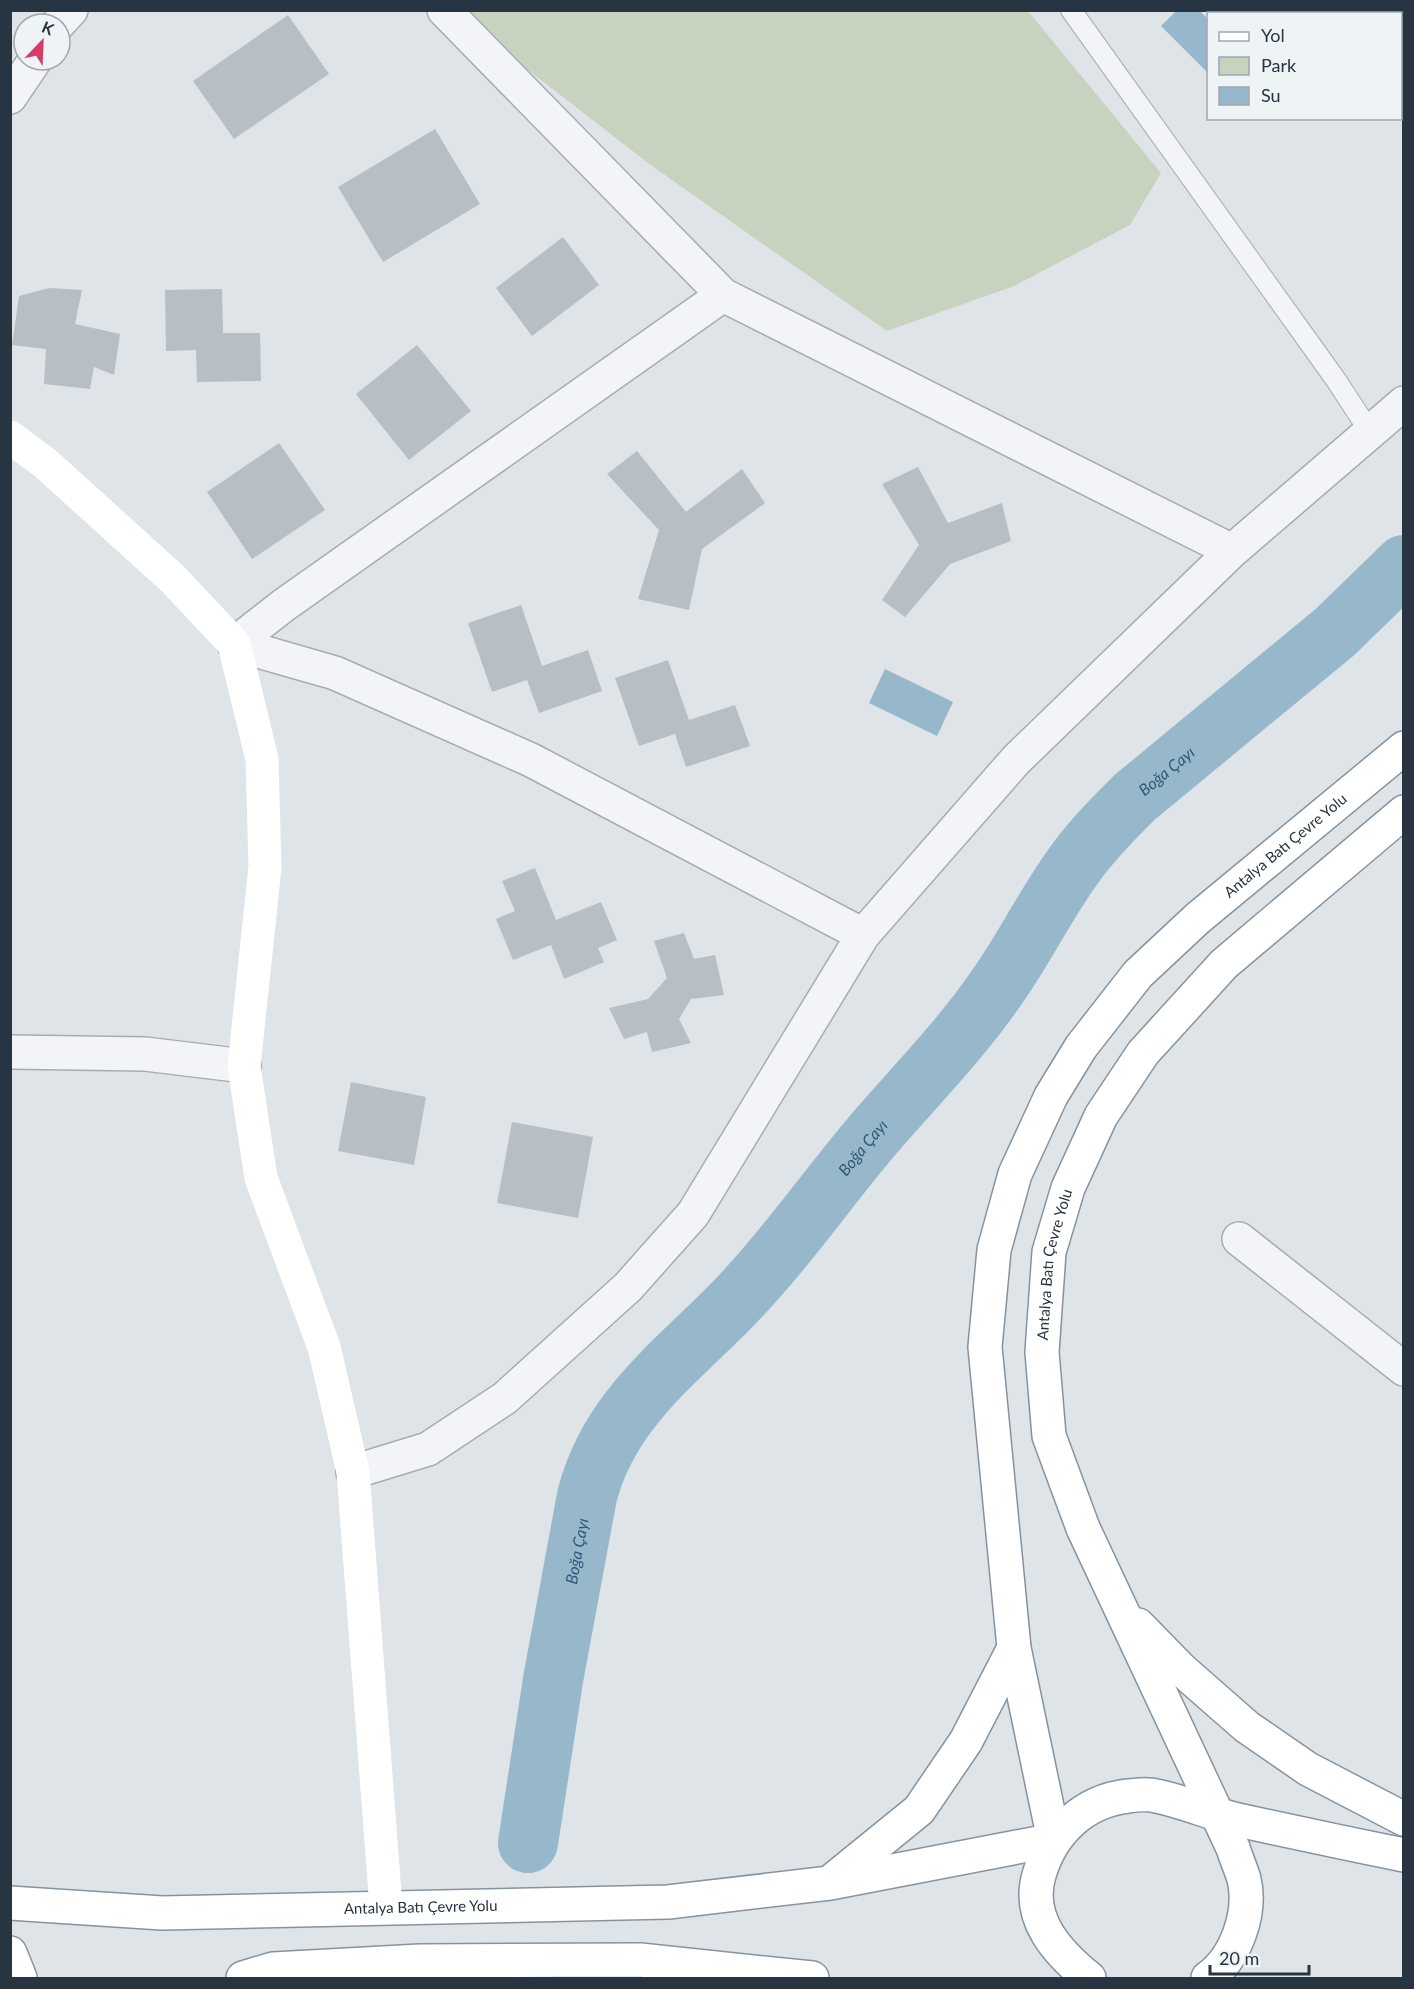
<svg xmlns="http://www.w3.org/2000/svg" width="1414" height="1989" viewBox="0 0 1414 1989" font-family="Lato,sans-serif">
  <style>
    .green { fill: #c7d3bf }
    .water { fill: #97b7cb }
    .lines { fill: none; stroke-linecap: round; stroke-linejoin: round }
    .river { stroke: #97b7cb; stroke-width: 60 }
    .building { fill: #b6bec6 }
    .lane-casing { stroke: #a4acb3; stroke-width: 22 }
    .street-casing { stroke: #a4acb3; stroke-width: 36 }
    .highway-casing { stroke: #8593a0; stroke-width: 36 }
    .lane { stroke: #f2f4f7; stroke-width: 20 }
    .street { stroke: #f2f4f7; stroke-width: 33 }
    .secondary { stroke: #fff; stroke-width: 33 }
    .highway { stroke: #fff; stroke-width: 33 }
    .labels { text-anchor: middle; stroke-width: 4.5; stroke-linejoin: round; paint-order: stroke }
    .street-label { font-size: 15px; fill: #273441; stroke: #eef3f6 }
    .water-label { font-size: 16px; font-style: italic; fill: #2e5877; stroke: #eef3f6 }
  </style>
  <rect width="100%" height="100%" fill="#dfe4e9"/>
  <path class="green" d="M467,11h561l133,162 -31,52 -116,61 -127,45 -235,-165 -142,-110z"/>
  <path class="water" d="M1176,11h24l8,8v54l-47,-47z
    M885,669l68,33 -16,34 -68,-33z"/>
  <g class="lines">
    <path class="river" id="s1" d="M528,1843l25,-163 34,-184c21,-82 83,-129 140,-186 53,-53 96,-116 145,-174 42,-49 88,-95 125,-149 29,-41 50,-86 80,-126 17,-23 37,-43 58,-64l200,-165 69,-67"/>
  </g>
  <path class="building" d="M288,15l41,59 -95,65 -41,-58z
    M435,129l45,75 -97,58 -45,-75z
    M563,237l36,48 -67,51 -36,-48z
    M49,288l33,2 -7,34 45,10 -6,41 -20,-8 -4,22 -46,-5 2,-35 -34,-4 7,-49z
    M222,289l1,44h37l1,48 -64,1 -1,-32 -30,1 -1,-61z
    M417,345l54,66 -62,49 -53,-66z
    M279,443l46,67 -73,49 -45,-67z
    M637,451l49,61 56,-43 23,34 -63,46 -13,61 -51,-11 21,-69 -52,-56z
    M918,467l30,56 54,-20 9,38 -61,23 -45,53 -23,-17 37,-55 -37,-61z
    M521,605l21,61 46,-16 14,41 -63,22 -12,-33 -35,12 -24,-69z
    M668,660l21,60 46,-15 15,41 -64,21 -11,-33 -36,12 -24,-68z
    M535,868l21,52 45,-18 16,38 -19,8 6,14 -40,17 -13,-34 -38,15 -17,-41 19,-8 -13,-30z
    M684,933l10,26 21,-4 9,40 -33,4 -12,20 12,24 -39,9 -5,-20 -23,7 -15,-31 39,-9 19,-21 -13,-37z
    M351,1082l75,15 -12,68 -76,-14z
    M512,1122l81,15 -15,81 -81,-15z"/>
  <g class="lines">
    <defs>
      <path id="lane" d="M1071,10l265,370 34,52"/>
      <path id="street" d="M444,10l279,285 509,256
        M58,24l13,-14
        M10,97l25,-37
        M234,644l101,29 196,87 332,175
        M234,644l50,-39 439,-310
        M10,1052l135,2 99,12
        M1239,1239l165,130
        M353,1472l75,-23 77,-51 123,-111 65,-73 170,-279 153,-175 216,-209 172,-148"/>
      <g id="highway">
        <path d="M1138,1625l44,45 65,57 61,42 96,50"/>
        <path d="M834,1879l85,-69 47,-69 48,-93"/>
        <path id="s2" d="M10,1903l152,10 506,-11 162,-19 224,-43 -40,-192 -29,-301 9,-97 21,-76 36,-78 30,-49 57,-73 60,-56 206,-170"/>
        <path d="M10,1953l10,25"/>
        <path d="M243,1978l30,-9 147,-8 220,-1 172,18"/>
        <path d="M1089,1978c-31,-25 -63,-59 -50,-103 12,-42 44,-74 89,-79 7,-1 15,-2 23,-1 30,5 57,18 87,25 55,12 110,24 166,35"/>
        <path id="s3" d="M1208,1978c28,-20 44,-65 36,-99 -3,-10 -8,-21 -11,-31l-150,-320 -34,-92 -7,-84 7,-100 19,-64 33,-72 42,-63 81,-89 180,-152"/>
      </g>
    </defs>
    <use href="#lane" class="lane-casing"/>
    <use href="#street" class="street-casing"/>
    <use href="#highway" class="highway-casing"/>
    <use href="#lane" class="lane"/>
    <use href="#street" class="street"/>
    <path class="secondary" d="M10,437l35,26 128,116 61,65 28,115 3,108 -21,199 17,112 63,169 29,125 33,435"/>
    <use href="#highway" class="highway"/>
  </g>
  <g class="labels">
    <g class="street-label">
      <text dy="5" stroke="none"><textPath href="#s2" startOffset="2156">Antalya Batı Çevre Yolu</textPath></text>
      <text dy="5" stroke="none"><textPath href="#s3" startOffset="768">Antalya Batı Çevre Yolu</textPath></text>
      <text dy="5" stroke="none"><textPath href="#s2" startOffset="411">Antalya Batı Çevre Yolu</textPath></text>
    </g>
    <g class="water-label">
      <text dy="6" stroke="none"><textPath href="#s1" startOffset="1286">Boğa Çayı</textPath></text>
      <text dy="6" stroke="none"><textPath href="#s1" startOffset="800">Boğa Çayı</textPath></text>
      <text dy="6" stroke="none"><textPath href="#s1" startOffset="296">Boğa Çayı</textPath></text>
    </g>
  </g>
  <rect width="1414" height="1989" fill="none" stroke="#273441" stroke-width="24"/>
  <rect x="1207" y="12" width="195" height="108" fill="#eef3f6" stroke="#9ea7ae" stroke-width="1.5"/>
  <rect x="1219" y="32" width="30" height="9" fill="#ffffff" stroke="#9ea7ae" stroke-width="1.5"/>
  <text x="1261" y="42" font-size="18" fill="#273441">Yol</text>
  <rect x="1219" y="57" width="30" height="18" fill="#c7d3bf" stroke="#9ea7ae" stroke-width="1.5"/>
  <text x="1261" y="72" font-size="18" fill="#273441">Park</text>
  <rect x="1219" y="87" width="30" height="18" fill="#97b7cb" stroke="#9ea7ae" stroke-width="1.5"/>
  <text x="1261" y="102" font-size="18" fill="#273441">Su</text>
  <g transform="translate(42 42) rotate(23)"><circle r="28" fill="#eef3f6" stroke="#9ea7ae" stroke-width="1.5"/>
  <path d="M0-4.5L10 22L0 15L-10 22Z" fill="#d63c67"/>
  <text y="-9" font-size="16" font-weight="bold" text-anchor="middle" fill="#273441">K</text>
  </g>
  <path d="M1210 1965v9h99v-9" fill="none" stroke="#273441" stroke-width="3"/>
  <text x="1219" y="1965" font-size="18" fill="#273441" stroke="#eef3f6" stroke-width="4.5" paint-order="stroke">20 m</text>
</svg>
